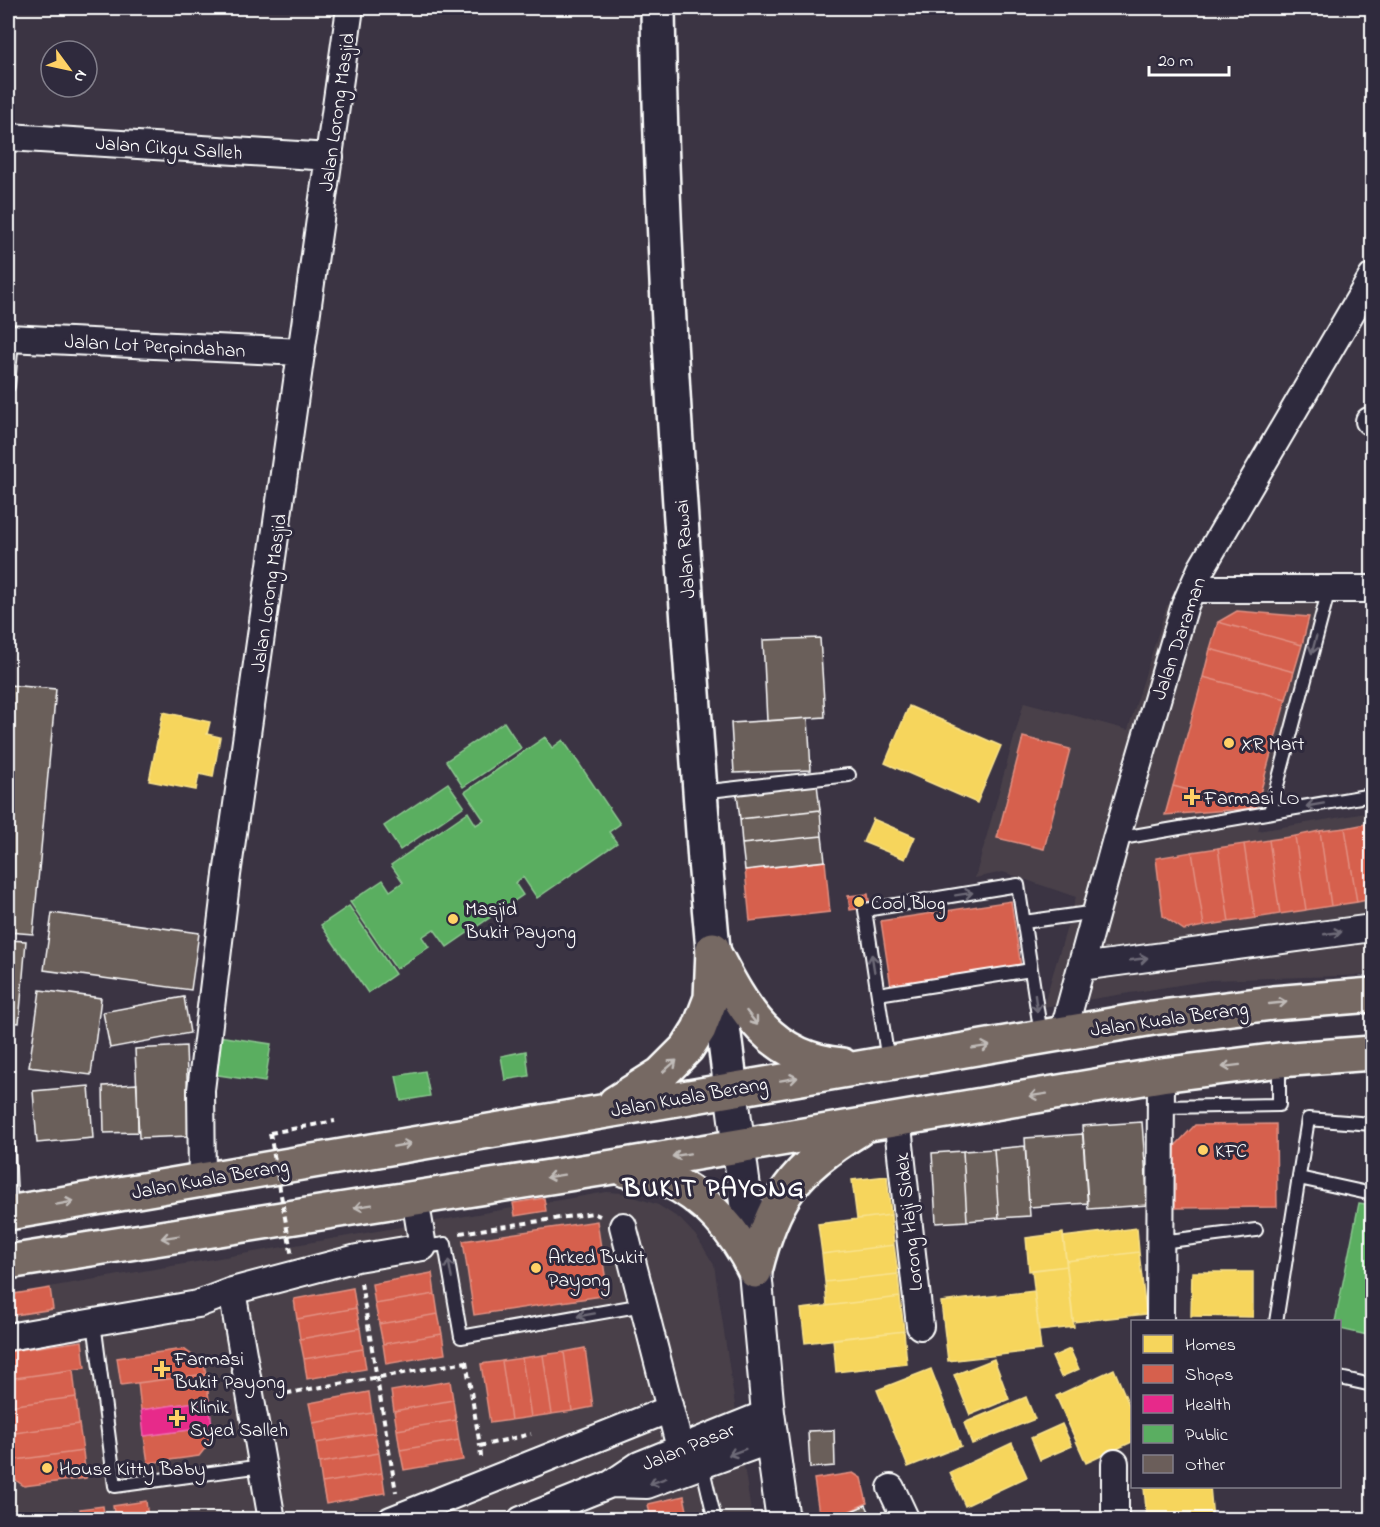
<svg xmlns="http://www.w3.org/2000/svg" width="1380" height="1527" viewBox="0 0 1380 1527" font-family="'Indie Flower',sans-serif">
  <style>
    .built { fill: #49414a }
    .homes { fill: #f6d55c; stroke: #f9e28d; stroke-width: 1.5 }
    .shops { fill: #d6604d; stroke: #e29082; stroke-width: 1.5 }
    .health { fill: #e7298a; stroke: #ee69ad; stroke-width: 1.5 }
    .public { fill: #5aae61; stroke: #8cc690; stroke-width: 1.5 }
    .building { fill: #6b5e5a; stroke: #fff; stroke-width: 1.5 }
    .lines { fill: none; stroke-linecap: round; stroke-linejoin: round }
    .service-casing { stroke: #fff; stroke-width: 16 }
    .minor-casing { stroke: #fff; stroke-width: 30 }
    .tertiary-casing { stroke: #fff; stroke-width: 36 }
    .secondary-casing { stroke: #fff; stroke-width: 38 }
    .trunk-casing { stroke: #fff; stroke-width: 38 }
    .path { stroke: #fff; stroke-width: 4; stroke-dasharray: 6 4.5; stroke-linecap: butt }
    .service { stroke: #2f2a3d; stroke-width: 12 }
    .minor { stroke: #2f2a3d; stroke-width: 26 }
    .tertiary { stroke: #2f2a3d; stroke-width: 32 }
    .secondary { stroke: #2f2a3d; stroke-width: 33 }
    .trunk { stroke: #766964; stroke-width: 33 }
    .path-bridge { stroke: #fff; stroke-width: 4; stroke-dasharray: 6 4.5; stroke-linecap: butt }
    .oneway { stroke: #6d6a77 }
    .oneway2 { stroke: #c1bcb9 }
    .poi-dot { fill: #ffd166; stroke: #2f2a3d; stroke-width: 2 }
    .labels { text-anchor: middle; stroke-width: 6; stroke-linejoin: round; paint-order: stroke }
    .street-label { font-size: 20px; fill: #fff; stroke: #2f2a3d }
    .poi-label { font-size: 20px; fill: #fff; stroke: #2f2a3d; text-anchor: start }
    .district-label { font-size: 26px; font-weight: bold; letter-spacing: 1.5px; fill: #fff; stroke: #2f2a3d }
  </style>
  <rect width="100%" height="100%" fill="#3b3443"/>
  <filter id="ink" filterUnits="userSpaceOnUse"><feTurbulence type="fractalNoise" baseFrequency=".0167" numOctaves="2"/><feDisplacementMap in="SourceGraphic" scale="12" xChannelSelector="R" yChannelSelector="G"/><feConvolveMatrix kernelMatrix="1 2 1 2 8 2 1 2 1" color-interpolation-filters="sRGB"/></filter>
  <g filter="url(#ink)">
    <path class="built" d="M1320,603l-62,228 114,-19v163l-162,5 -167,27 33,-110 -73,-25 -28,6 49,-176 104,28 39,-125z
      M607,1192l15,1 36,12 22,14 17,18 17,28 38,254 -744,1v-226z"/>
    <path class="homes" d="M909,706l92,40 -24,57 -92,-40z
      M163,712l47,10 -3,12 13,3 -7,40 -14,-3 -3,16 -47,-9z
      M873,819l42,18 -10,22 -42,-17z
      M887,1176l4,39 -34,4 -5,-39z
      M891,1215l3,30 -72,9 -4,-30z
      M1137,1228l2,24 -73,9 -3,-24z
      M1063,1233l4,33 -38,5 -3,-33z
      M894,1245l4,29 -73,8 -3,-28z
      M1139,1252l7,62 -73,8 -7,-61z
      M1067,1266l7,61 -35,4 -7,-61z
      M1192,1272h61v45l-62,-1z
      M898,1274l2,23 -73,9 -2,-24z
      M1034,1291l7,59 -93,11 -7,-59z
      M900,1297l4,34 -99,12 -4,-34z
      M904,1331l3,33 -71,8 -3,-33z
      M1070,1349l9,20 -18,8 -9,-20z
      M994,1359l15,40 -39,16 -16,-40z
      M931,1369l30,77 -53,21 -31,-77z
      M1114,1369l18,43v30l-46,21 -30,-67z
      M1026,1397l9,22 -63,25 -8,-21z
      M1062,1424l10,22 -32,14 -9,-22z
      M1012,1443l15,34 -62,29 -15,-34z
      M1164,1486h46l3,34h-66l-3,-32z"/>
    <path class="shops" d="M1237,611l72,6 -7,28 -84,-23z
      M1218,622l84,23 -8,27 -84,-23z
      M1210,649l84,23 -8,27 -83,-22z
      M1203,677l83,22 -30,109 -83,-22z
      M1023,737l47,12 -26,100 -47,-11z
      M1173,786l83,22 -91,7z
      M1371,823l1,76 -15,3 -12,-74z
      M1345,828l12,74 -26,4 -11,-75z
      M1320,831l11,75 -25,4 -11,-74z
      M1295,836l11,74 -26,4 -11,-74z
      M1269,840l11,74 -25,4 -11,-74z
      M1244,844l11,74 -26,4 -11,-74z
      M1218,848l11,74 -25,4 -12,-74z
      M1192,852l12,74 -20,4 -21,-14 -7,-58z
      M825,861l5,51 -80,9 -5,-51z
      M868,894l2,13 -20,3 -2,-14z
      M1011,901l10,66 -130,20 -10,-66z
      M1276,1124l1,83 -103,1 -1,-60 22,-23z
      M544,1198l2,13 -31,5 -2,-13z
      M597,1221l11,74 -134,20 -11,-74z
      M432,1273l3,21 -60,10 -3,-20z
      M50,1288l3,21 -45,7v-21z
      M353,1288l3,20 -59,11 -3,-20z
      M435,1294l3,20 -59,10 -4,-20z
      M356,1308l4,20 -60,11 -3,-20z
      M438,1314l4,20 -59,10 -4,-20z
      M360,1328l3,21 -59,10 -4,-20z
      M442,1334l3,20 -59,10 -3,-20z
      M82,1341l3,27 -77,11v-24l3,-4z
      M585,1348l8,59 -21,4 -8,-59z
      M184,1349l20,15 2,10 -85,11 -4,-27z
      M363,1349l3,20 -59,10 -3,-20z
      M564,1352l8,59 -20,3 -9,-59z
      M543,1355l9,59 -21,3 -9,-59z
      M522,1358l9,59 -20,3 -9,-59z
      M502,1361l9,59 -21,3 -9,-59z
      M73,1370l3,27 -68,9v-27z
      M206,1374l3,26 -68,10 -3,-27z
      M450,1381l3,19 -59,11 -3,-20z
      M369,1392l3,21 -59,10 -4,-20z
      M76,1397l3,27 -71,10v-28z
      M453,1400l3,20 -59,10 -3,-19z
      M372,1413l3,20 -59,10 -3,-20z
      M456,1420l3,20 -59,10 -3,-20z
      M79,1424l4,27 -75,10v-27z
      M212,1427l2,10 -15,19 -51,7 -4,-27z
      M375,1433l4,20 -60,10 -3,-20z
      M459,1440l4,20 -59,10 -4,-20z
      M83,1451l3,27 -62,8 -14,-10 -2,-15z
      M379,1453l3,20 -60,10 -3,-20z
      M382,1473l3,20 -59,11 -4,-21z
      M853,1473l8,5 6,25 -37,17h-10l-6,-41z
      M684,1496l5,24h-38l-3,-16z
      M146,1501l2,17 -33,2 -2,-14z
      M103,1506l2,14h-24l-1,-11z
      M72,1511l2,9h-39l-1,-4z"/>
    <path class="health" d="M209,1400l3,27 -68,9 -3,-26z"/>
    <path class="public" d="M504,722l17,26 -58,39 -17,-26z
      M545,737l7,11 11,-8 57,84 -11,8 8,11 -80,55 -14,-21 -8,6 8,12 -76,52 -13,-18 -12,8 7,10 -33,22 -46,-67 33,-22 7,11 13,-9 -12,-17 77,-53 8,13 8,-5 -19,-28z
      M448,783l16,23 -64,44 -16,-24z
      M349,906l46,68 -27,19 -47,-68z
      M218,1036l53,8 -6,38 -53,-8z
      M526,1051l3,25 -24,4 -4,-24z
      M425,1071l5,25 -29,5 -5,-25z
      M1359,1203l13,2v131l-32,-7v-7h-5z"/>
    <path class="building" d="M820,638l5,79 -58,4 -4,-81z
      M8,685l48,4 -23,245 -25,-2z
      M808,718l3,52 -77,3 -3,-50z
      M817,784l3,26 -80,9 -3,-25z
      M820,810l2,26 -80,8 -2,-25z
      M822,836l3,25 -80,9 -3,-26z
      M52,913l147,20 -8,57 -147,-20z
      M8,940l18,1 -7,82 -11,-1z
      M40,990l61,8 -10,77 -62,-8z
      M184,997l6,36 -80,15 -7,-36z
      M186,1046l3,90 -50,2 -4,-89z
      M137,1084l1,48 -34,1 -1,-47z
      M89,1086l4,52 -56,5 -4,-52z
      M1142,1122l6,83 -60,4 -6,-83z
      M1083,1134l5,69 -59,4 -4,-69z
      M1025,1146l5,70 -31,2 -5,-69z
      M994,1149l5,69 -32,3 -4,-70z
      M963,1151l4,70 -31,2 -4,-70z
      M834,1430l1,36 -25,2 -2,-37z
      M866,1505l7,15h-43z"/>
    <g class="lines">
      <defs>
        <path id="service" d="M8,386l4,-47
          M701,792l148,-17
          M1270,812l59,-223
          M1116,839l256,-44
          M1024,922l72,-10
          M878,994l153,-24
          M888,1061l-23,-151 153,-25 23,150
          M1161,1107l118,-2v-44
          M8,1148l3,64
          M1299,1178l73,16
          M1161,1242l95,-12
          M423,1247l22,-3 16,93 182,-32
          M94,1322l21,164 148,-20
          M1276,1322l32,-203 64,5
          M1340,1378l32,7
          M702,1465l13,55"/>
        <path id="minor" d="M8,137l322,20
          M8,338l294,14
          M1369,421h3
          M1192,589h180
          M1081,967l291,-39
          M1063,1033l53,-194 69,-234 16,-36 171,-292
          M897,1118l23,208
          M202,1180l-1,-90 26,-215 123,-867
          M623,1226l57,222
          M232,1291l40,229
          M1160,1322l1,-247
          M8,1337l190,-33 34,-13 125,-33 66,-11 -8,-49
          M1115,1463v57
          M611,1484l36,1 124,-45
          M891,1488l15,32
          M391,1520l279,-111
          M521,1520l90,-36 28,-19 129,-52"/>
        <path id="tertiary" d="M731,1089l24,182 13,142 15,107"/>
        <path id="secondary" d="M658,8c4,285 27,569 47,853l8,88 18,140"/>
        <path id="trunk" d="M713,951c30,57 56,108 129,114
          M615,1103l46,-29 26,-26 12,-19 12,-31 2,-49
          M626,1170c13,2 28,4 40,9 40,18 70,53 89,92
          M8,1213l1145,-195 120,-15 99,-8
          M8,1262l605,-95 548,-92 118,-15 93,-7
          M755,1271c18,-73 39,-102 103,-141"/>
      </defs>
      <use href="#service" class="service-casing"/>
      <use href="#minor" class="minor-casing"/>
      <use href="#tertiary" class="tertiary-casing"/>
      <use href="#secondary" class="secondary-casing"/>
      <use href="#trunk" class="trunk-casing"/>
      <path class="path" d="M270,1133l65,-12
        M460,1233l133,-20 7,3
        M361,1283l35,209
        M466,1361l14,85
        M276,1395l190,-33
        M481,1457l-1,-11 51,-12"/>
      <use href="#service" class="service"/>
      <use href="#minor" class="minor"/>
      <use href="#tertiary" class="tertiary"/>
      <use href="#secondary" class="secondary"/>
      <use href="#trunk" class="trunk"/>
      <path class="path-bridge" d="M270,1133l22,124"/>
    </g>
    <defs><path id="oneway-shaft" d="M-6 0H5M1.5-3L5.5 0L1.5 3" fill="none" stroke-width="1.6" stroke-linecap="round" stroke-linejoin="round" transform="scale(1.5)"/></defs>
    <g class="oneway">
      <use href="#oneway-shaft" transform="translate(1314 645) rotate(105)"/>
      <use href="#oneway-shaft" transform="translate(1315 805) rotate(170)"/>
      <use href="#oneway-shaft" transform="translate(964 894) rotate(-9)"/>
      <use href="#oneway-shaft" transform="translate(1333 933) rotate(-8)"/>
      <use href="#oneway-shaft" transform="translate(1139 959) rotate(-8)"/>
      <use href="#oneway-shaft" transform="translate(873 963) rotate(-99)"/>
      <use href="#oneway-shaft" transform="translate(1036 1003) rotate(82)"/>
      <use href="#oneway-shaft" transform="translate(450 1269) rotate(-100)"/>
      <use href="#oneway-shaft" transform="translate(586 1315) rotate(170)"/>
      <use href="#oneway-shaft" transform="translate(737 1452) rotate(160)"/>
      <use href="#oneway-shaft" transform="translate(658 1481) rotate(160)"/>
    </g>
    <g class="oneway2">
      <use href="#oneway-shaft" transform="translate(1278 1003) rotate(-6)"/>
      <use href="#oneway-shaft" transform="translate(752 1018) rotate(52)"/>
      <use href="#oneway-shaft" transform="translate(981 1047) rotate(-9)"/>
      <use href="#oneway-shaft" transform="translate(670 1066) rotate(-41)"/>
      <use href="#oneway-shaft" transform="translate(1231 1066) rotate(173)"/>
      <use href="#oneway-shaft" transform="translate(789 1079) rotate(-10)"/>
      <use href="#oneway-shaft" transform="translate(1038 1095) rotate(171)"/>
      <use href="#oneway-shaft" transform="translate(402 1145) rotate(-10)"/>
      <use href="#oneway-shaft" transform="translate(681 1155) rotate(170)"/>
      <use href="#oneway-shaft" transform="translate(555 1176) rotate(171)"/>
      <use href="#oneway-shaft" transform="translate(65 1203) rotate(-10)"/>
      <use href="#oneway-shaft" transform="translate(363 1206) rotate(171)"/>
      <use href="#oneway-shaft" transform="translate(170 1237) rotate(171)"/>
    </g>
  </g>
  <g class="poi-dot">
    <circle cx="1229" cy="743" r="6"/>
    <path d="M1189 788h6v6h6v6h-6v6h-6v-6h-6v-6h6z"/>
    <circle cx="859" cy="902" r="6"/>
    <circle cx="453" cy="919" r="6"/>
    <circle cx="1203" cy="1150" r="6"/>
    <circle cx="536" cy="1268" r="6"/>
    <path d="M159 1360h6v6h6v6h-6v6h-6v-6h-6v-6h6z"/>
    <path d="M174 1409h6v6h6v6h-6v6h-6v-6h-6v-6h6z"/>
    <circle cx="47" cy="1468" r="6"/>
  </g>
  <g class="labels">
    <g class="street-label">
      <text transform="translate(336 112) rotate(-82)" y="7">Jalan Lorong Masjid</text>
      <text transform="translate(169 147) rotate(4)" y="7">Jalan Cikgu Salleh</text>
      <text transform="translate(155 345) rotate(3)" y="7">Jalan Lot Perpindahan</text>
      <text transform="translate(684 549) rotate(-94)" y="7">Jalan Rawai</text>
      <text transform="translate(268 593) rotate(-82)" y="7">Jalan Lorong Masjid</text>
      <text transform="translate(1178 638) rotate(-71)" y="7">Jalan Daraman</text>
      <text transform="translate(1169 1018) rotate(-8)" y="7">Jalan Kuala Berang</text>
      <text transform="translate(689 1096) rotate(-10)" y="7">Jalan Kuala Berang</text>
      <text transform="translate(210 1178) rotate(-10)" y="7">Jalan Kuala Berang</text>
      <text transform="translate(908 1222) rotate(-96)" y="7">Lorong Haji Sidek</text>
      <text transform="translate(688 1446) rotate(-22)" y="7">Jalan Pasar</text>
    </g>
    <g class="poi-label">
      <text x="1241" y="750">XR Mart</text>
      <text x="1204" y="804">Farmasi LO</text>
      <text x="871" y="909">Cool Blog</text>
      <text x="465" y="915">Masjid<tspan x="465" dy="23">Bukit Payong</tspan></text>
      <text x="1215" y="1157">KFC</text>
      <text x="548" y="1263">Arked Bukit<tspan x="548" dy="23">Payong</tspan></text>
      <text x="174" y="1365">Farmasi<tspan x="174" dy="23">Bukit Payong</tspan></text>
      <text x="190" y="1413">Klinik<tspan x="190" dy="23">Syed Salleh</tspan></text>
      <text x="59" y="1475">House Kitty Baby</text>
    </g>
    <g class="district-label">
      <text x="714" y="1196">BUKIT PAYONG</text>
    </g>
  </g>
  <rect width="1380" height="1527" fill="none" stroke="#2f2a3d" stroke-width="30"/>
  <rect x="15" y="15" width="1350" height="1497" fill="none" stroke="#fff" stroke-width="2" filter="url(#ink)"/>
  <rect x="1131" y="1320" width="210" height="168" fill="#2f2a3d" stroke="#827f8b" stroke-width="1.5"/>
  <rect x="1143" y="1335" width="30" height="18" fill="#f6d55c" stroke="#827f8b" stroke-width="1.5"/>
  <text x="1185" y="1350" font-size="18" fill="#ffffff">Homes</text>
  <rect x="1143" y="1365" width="30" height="18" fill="#d6604d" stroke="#827f8b" stroke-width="1.5"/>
  <text x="1185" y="1380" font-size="18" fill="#ffffff">Shops</text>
  <rect x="1143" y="1395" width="30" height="18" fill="#e7298a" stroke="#827f8b" stroke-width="1.5"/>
  <text x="1185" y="1410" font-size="18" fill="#ffffff">Health</text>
  <rect x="1143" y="1425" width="30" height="18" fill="#5aae61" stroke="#827f8b" stroke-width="1.5"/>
  <text x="1185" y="1440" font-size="18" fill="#ffffff">Public</text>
  <rect x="1143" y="1455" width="30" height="18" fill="#6b5e5a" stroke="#827f8b" stroke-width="1.5"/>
  <text x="1185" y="1470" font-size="18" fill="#ffffff">Other</text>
  <g transform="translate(69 69) rotate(123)"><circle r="28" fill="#2f2a3d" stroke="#827f8b" stroke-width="1.5"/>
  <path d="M0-4.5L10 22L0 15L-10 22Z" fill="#ffd166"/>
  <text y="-9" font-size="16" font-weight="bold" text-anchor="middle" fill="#ffffff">N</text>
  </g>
  <path d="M1149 66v9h80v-9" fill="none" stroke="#ffffff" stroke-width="3"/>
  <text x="1158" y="66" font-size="18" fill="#ffffff" stroke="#2f2a3d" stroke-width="4.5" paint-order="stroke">20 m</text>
</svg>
